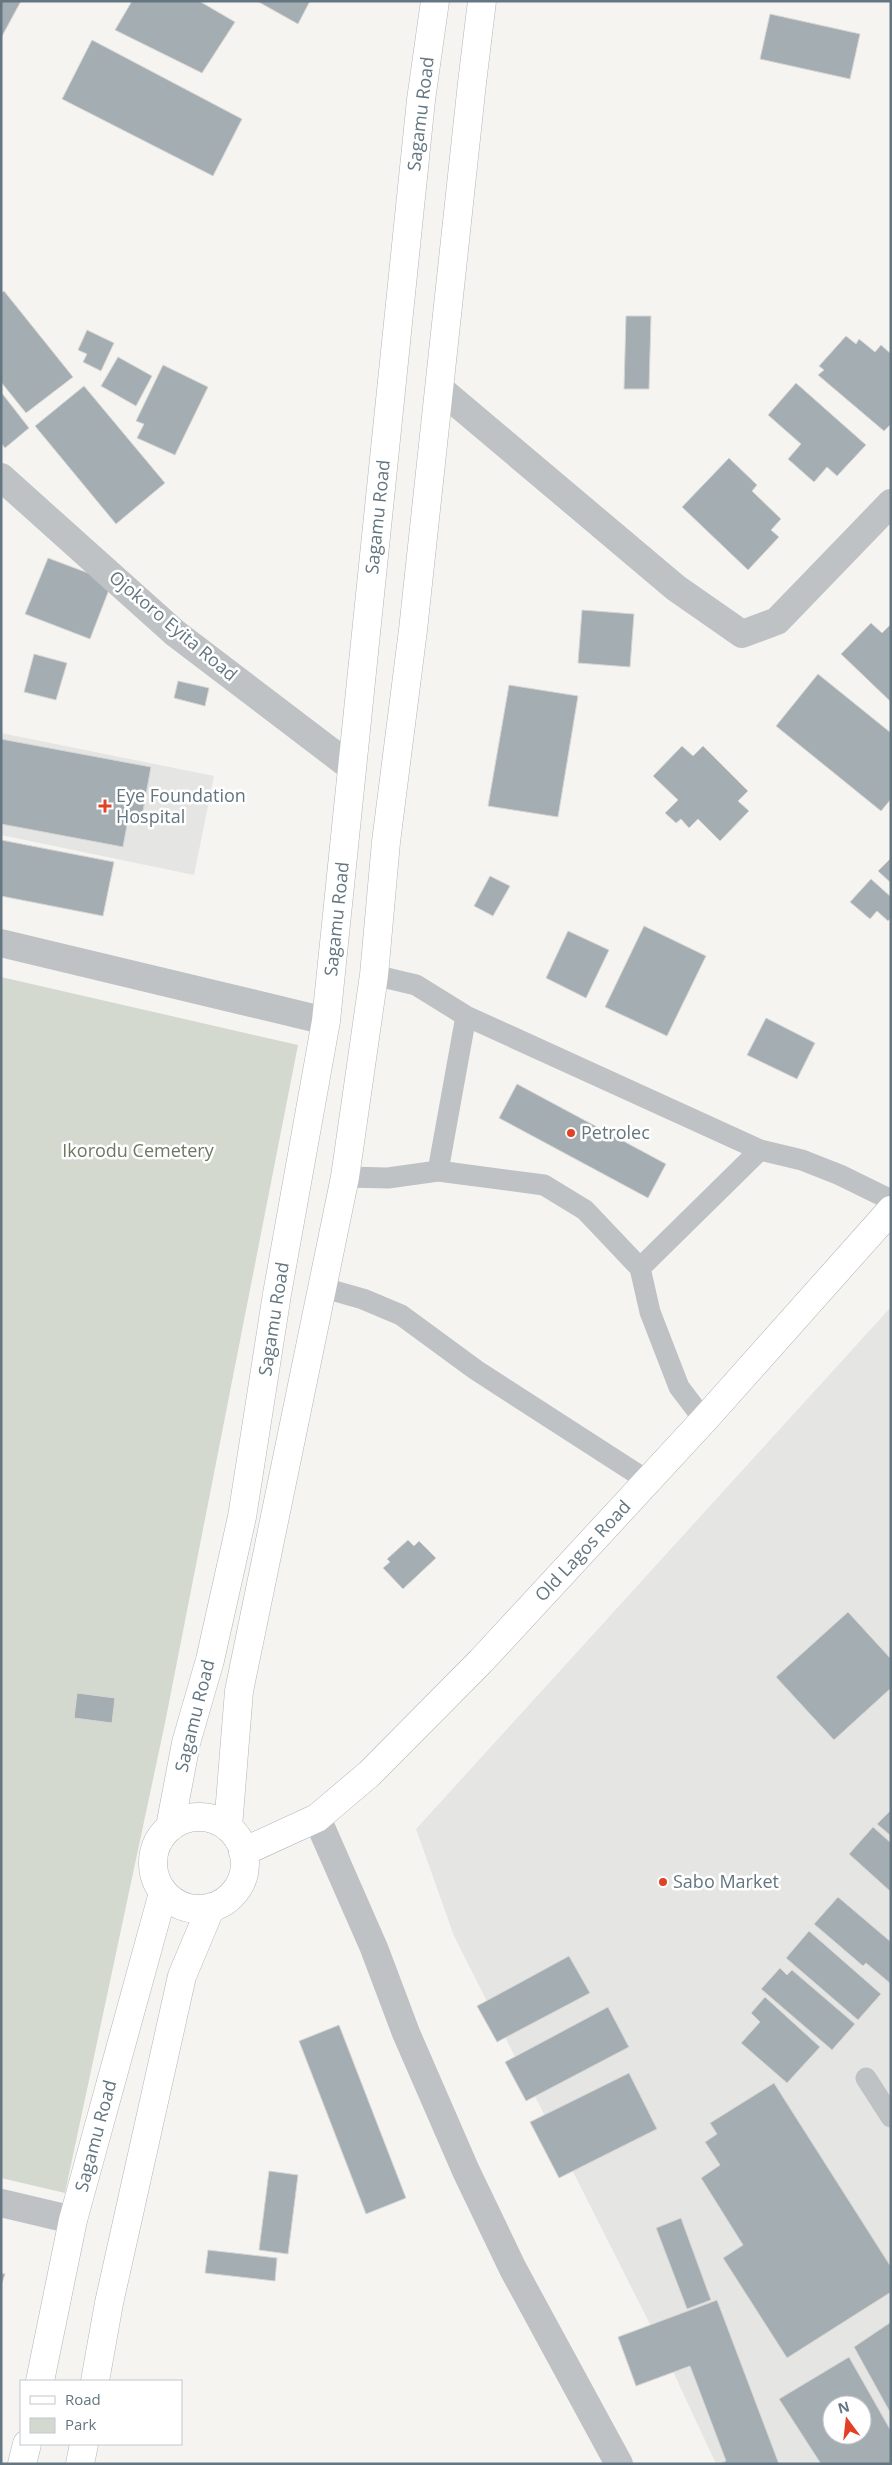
<svg xmlns="http://www.w3.org/2000/svg" width="892" height="2465" viewBox="0 0 892 2465" font-family="'Open Sans',sans-serif">
  <style>
    .built { fill: #e5e6e4; fill-rule: evenodd }
    .green { fill: #d4d9d0 }
    .building { fill: #a4adb2; stroke: #d6d6d3; fill-rule: evenodd }
    .lines { fill: none; stroke-linecap: round; stroke-linejoin: round }
    .primary-casing { stroke: #afb4b8; stroke-width: 29 }
    .trunk-casing { stroke: #b1b5b8; stroke-width: 29 }
    .service { stroke: #bec2c5; stroke-width: 21 }
    .minor { stroke: #bec2c5; stroke-width: 28 }
    .primary { stroke: #fff; stroke-width: 28 }
    .trunk { stroke: #fff; stroke-width: 28 }
    .poi-dot { fill: #e14124; stroke: #fff; stroke-width: 2 }
    .labels { text-anchor: middle; stroke-width: 5; stroke-linejoin: round; paint-order: stroke }
    .street-label { font-size: 18px; fill: #647681; stroke: #fff }
    .poi-label { font-size: 18px; fill: #647681; stroke: #fff; text-anchor: start }
    .park-label { font-size: 18px; fill: #697962; stroke: #fff }
  </style>
  <rect width="100%" height="100%" fill="#f5f4f0"/>
  <path class="built" d="M1,733l213,43 -20,99 -193,-40z
    M891,1307v1157h-175l-53,-114 -209,-414 -38,-107zM832,2405h30v30h-30z"/>
  <path class="green" d="M1,977l297,68 -133,678 -100,470 -64,-15z"/>
  <path class="building" d="M1,1h20l-20,37z
    M132,1h67l36,21 -33,51 -87,-43z
    M257,1h53l-12,23z
    M770,14l90,20 -10,45 -90,-20z
    M92,40l150,79 -29,57 -151,-77z
    M4,291l69,86 -47,36 -25,-31v-89z
    M626,316h25l-2,73h-25z
    M87,330l27,13 -13,28 -18,-9 4,-8 -9,-4z
    M846,336l10,8 3,-5 16,13 6,-7 10,9v70l-7,7 -66,-56 6,-5 -5,-4z
    M118,357l34,19 -16,30 -35,-20z
    M163,365l45,22 -33,68 -38,-17 7,-14 -8,-3z
    M796,383l70,62 -29,31 -10,-9 -13,15 -26,-23 13,-15 -33,-29z
    M84,386l81,97 -49,41 -81,-98z
    M1,392l28,36 -24,20 -4,-5z
    M729,458l28,27 -5,6 29,28 -10,11 8,7 -31,33 -66,-63z
    M48,558l64,24 -22,57 -65,-25z
    M582,610l52,4 -4,53 -52,-4z
    M871,623l11,10 9,-9v78l-50,-48z
    M34,654l33,9 -11,37 -32,-8z
    M818,674l73,59v66l-10,12 -105,-85z
    M178,681l31,7 -4,18 -31,-8z
    M509,685l69,11 -20,121 -70,-11z
    M1,739l150,28 -10,55 -13,-2 -5,27 -122,-23z
    M682,746l11,10 10,-10 45,45 -10,10 11,10 -29,30 -22,-22 -9,9 -8,-9 -5,4 -11,-10 13,-13 -25,-24z
    M1,840l113,22 -11,54 -102,-20z
    M891,858v25l-13,-12z
    M490,876l20,10 -17,30 -19,-10z
    M871,879l20,18v21l-3,3 -11,-10 -7,8 -20,-17z
    M644,926l62,30 -39,80 -62,-29z
    M568,931l41,19 -23,48 -40,-20z
    M766,1018l49,25 -18,36 -50,-24z
    M517,1084l149,80 -18,34 -149,-80z
    M408,1540l6,6 5,-5 17,17 -33,31 -20,-21 7,-6 -3,-3z
    M848,1612l43,47v29l-57,52 -58,-63z
    M77,1693l38,5 -3,25 -38,-5z
    M891,1810v26l-14,-12z
    M873,1827l18,16v49l-42,-38z
    M838,1897l53,45v42l-25,-21 -3,3 -49,-42z
    M809,1931l72,63 -23,26 -72,-62z
    M569,1956l21,37 -93,49 -20,-36z
    M780,1968l7,7 5,-5 63,54 -23,26 -71,-61z
    M765,1997l55,50 -33,36 -46,-40 19,-21 -9,-9z
    M608,2007l21,40 -103,54 -21,-39z
    M339,2025l67,173 -40,16 -67,-173z
    M629,2073l28,56 -98,49 -29,-56z
    M774,2083l117,184v25l-104,66 -64,-100 20,-13 -42,-67 19,-13 -15,-23 12,-8 -7,-11z
    M269,2171l29,4 -10,79 -29,-4z
    M681,2218l30,82 -24,9 -31,-81z
    M208,2250l69,8 -2,23 -70,-8z
    M1,2273l4,1 -4,12z
    M717,2300l62,164h-60l7,-3 -36,-95 -54,20 -18,-49z
    M891,2322v92l-37,-67z
    M849,2357l42,74v33h-70l-42,-65zM832,2405h30v30h-30z"/>
  <g class="lines">
    <defs>
      <path id="primary" d="M243,1852l74,-34 52,-44 112,-113 223,-241 187,-210"/>
      <path id="trunk" d="M153 1863a46 46 0 1 1 92 0a46 46 0 1 1-92 0Z
        M170,1827l16,-84 24,-83 32,-143 35,-223 49,-273 95,-921 14,-99
        M228,1827l11,-136 106,-514 29,-202 12,-133 27,-212 59,-547 10,-82
        M40,2381l33,-161 90,-327
        M95,2381l14,-78 73,-327 29,-69
        M22,2464l5,-20
        M80,2464l4,-20"/>
    </defs>
    <use href="#primary" class="primary-casing"/>
    <use href="#trunk" class="trunk-casing"/>
    <path class="service" d="M374,975l42,10 50,31 294,134
      M438,1171l28,-155
      M345,1177l43,1 50,-7 106,14 41,25 55,58
      M324,1288l39,11 38,16 75,55 172,111
      M704,1420l-25,-33 -29,-75 -10,-44 120,-118 42,10 38,15 51,25
      M866,2078l25,39"/>
    <path class="minor" d="M440,389l236,199 66,46 35,-13 114,-118
      M1,477l174,156 176,134
      M1,943l325,78
      M317,1818l57,130 32,85 60,138 47,98 106,195
      M1,2203l72,17"/>
    <use href="#primary" class="primary"/>
    <use href="#trunk" class="trunk"/>
  </g>
  <g class="poi-dot">
    <path d="M102.5 798.5h5v5h5v5h-5v5h-5v-5h-5v-5h5z"/>
    <circle cx="571" cy="1133" r="5"/>
    <circle cx="663" cy="1882" r="5"/>
  </g>
  <g class="labels">
    <g class="street-label">
      <text transform="translate(421 114) rotate(-83)" y="6">Sagamu Road</text>
      <text transform="translate(378 517) rotate(-84)" y="6">Sagamu Road</text>
      <text transform="translate(173 626) rotate(40)" y="6">Ojokoro Eyita Road</text>
      <text transform="translate(337 919) rotate(-84)" y="6">Sagamu Road</text>
      <text transform="translate(274 1319) rotate(-81)" y="6">Sagamu Road</text>
      <text transform="translate(583 1551) rotate(-47)" y="6">Old Lagos Road</text>
      <text transform="translate(195 1716) rotate(-76)" y="6">Sagamu Road</text>
      <text transform="translate(96 2136) rotate(-75)" y="6">Sagamu Road</text>
    </g>
    <g class="poi-label">
      <text x="116" y="802">Eye Foundation<tspan x="116" dy="21">Hospital</tspan></text>
      <text x="581" y="1139">Petrolec</text>
      <text x="673" y="1888">Sabo Market</text>
    </g>
    <g class="park-label">
      <text x="138" y="1157">Ikorodu Cemetery</text>
    </g>
  </g>
  <rect width="892" height="2465" fill="none" stroke="#647681" stroke-width="5"/>
  <rect x="20" y="2380" width="162" height="65" fill="#ffffff" stroke="#c1c8cd"/>
  <rect x="30" y="2396" width="25" height="8" fill="#ffffff" stroke="#c1c8cd"/>
  <text x="65" y="2405" font-size="15" fill="#647681">Road</text>
  <rect x="30" y="2418" width="25" height="15" fill="#d4d9d0" stroke="#c1c8cd"/>
  <text x="65" y="2430" font-size="15" fill="#647681">Park</text>
  <g transform="translate(847 2420) rotate(345)"><circle r="24" fill="#ffffff" stroke="#c1c8cd"/>
  <path d="M0-4L9 19L0 12L-9 19Z" fill="#e14124"/>
  <text y="-8" font-size="14" font-weight="bold" text-anchor="middle" fill="#647681">N</text>
  </g>
</svg>
